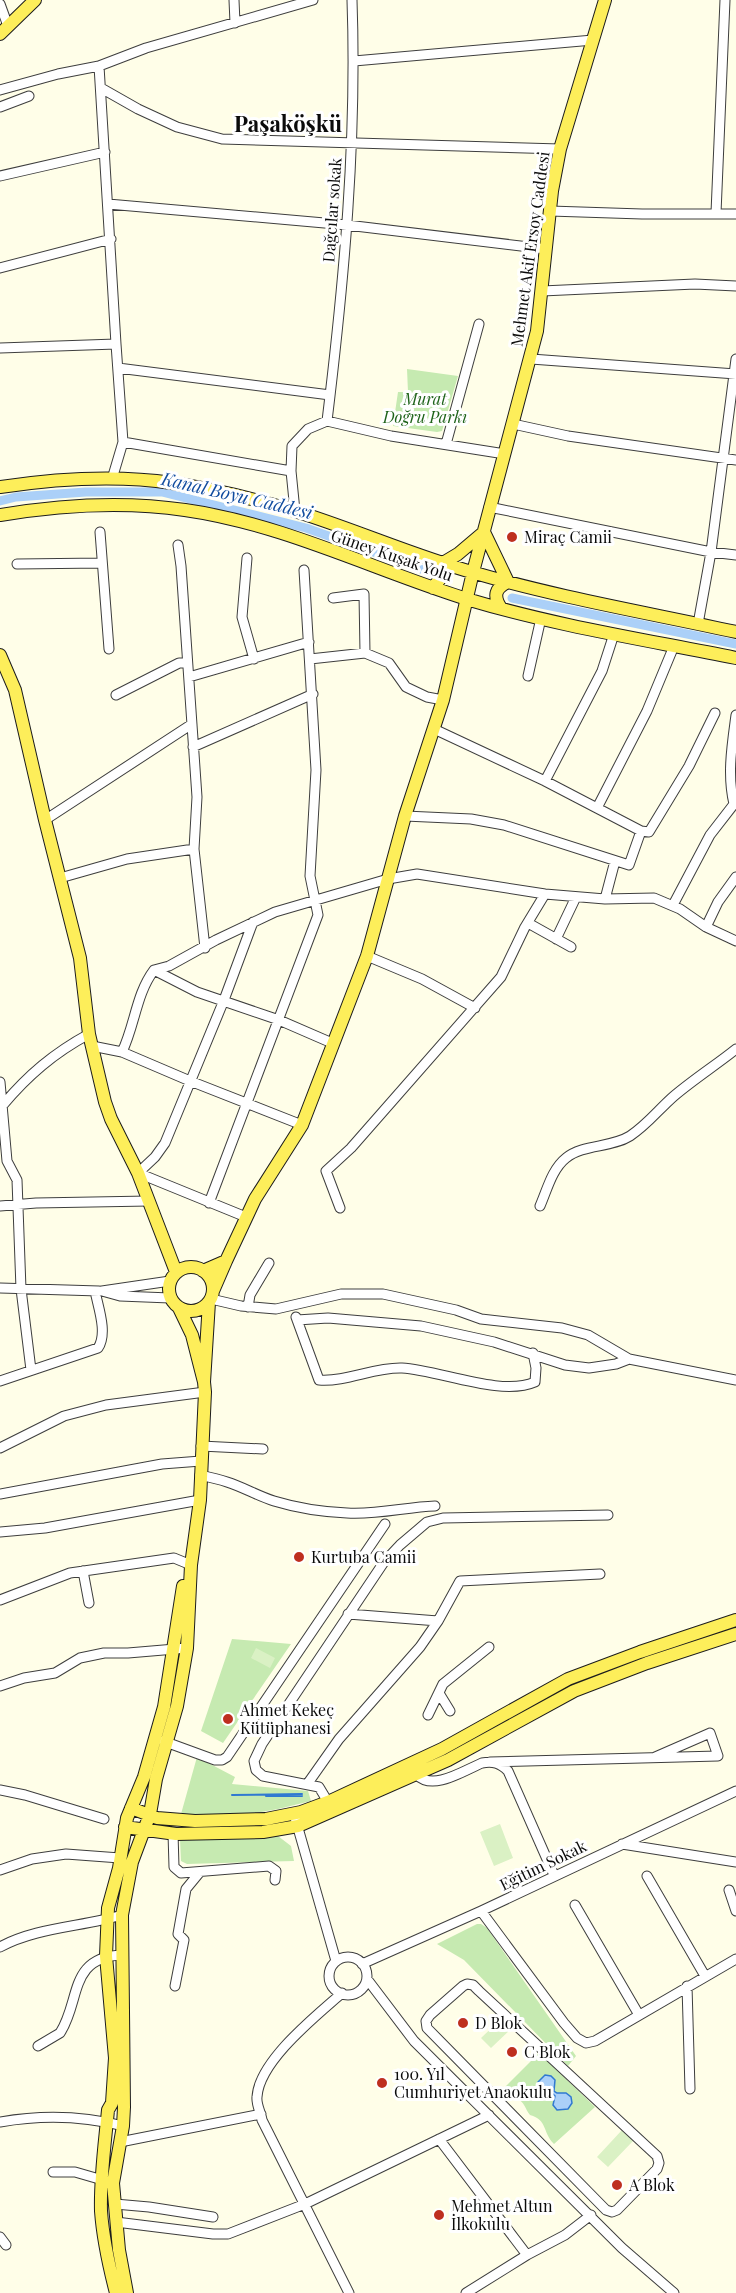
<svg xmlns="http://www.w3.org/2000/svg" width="736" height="2293" viewBox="0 0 736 2293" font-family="'Playfair Display',serif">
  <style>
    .green { fill: #c6eab1 }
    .pitch { fill: #daf1c4 }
    .water { fill: #abd0f8; stroke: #3079d1; stroke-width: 1.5 }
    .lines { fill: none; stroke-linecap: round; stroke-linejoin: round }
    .stream { stroke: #3079d1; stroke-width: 2 }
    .canal { stroke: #abd0f8; stroke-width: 9 }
    .minor-casing { stroke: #3e3e3e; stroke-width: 11 }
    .major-casing { stroke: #1c1c1c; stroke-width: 14 }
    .minor { stroke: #fff; stroke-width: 9 }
    .major { stroke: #fdee5a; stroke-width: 12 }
    .poi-dot { fill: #be2f1f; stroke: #fff; stroke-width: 2 }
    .labels { text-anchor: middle; stroke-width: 6; stroke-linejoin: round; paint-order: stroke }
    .street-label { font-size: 16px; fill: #0b0b0b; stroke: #fff }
    .park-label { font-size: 16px; font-style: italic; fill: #1e631a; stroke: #fff }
    .poi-label { font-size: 16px; fill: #0b0b0b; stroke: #fff; text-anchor: start }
    .water-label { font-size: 18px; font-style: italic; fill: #114c9f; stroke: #fff }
    .district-label { font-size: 22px; font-weight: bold; fill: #0b0b0b; stroke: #fff }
  </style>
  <rect width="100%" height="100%" fill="#fffee8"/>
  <path class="green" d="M407,369l51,7 -16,55 -5,1 -44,-6 5,-34h10z
    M232,1639l59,5 -68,99 -22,-12z
    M197,1757l38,20 -3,7 76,7 3,10 -33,8 -39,7 -58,-2z
    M278,1836l13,10 3,15 -107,3 -6,-3 -1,-22z
    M477,1924h4l6,4 89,128 -8,10 -104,-106 -27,-16z
    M539,2053l56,54 -41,37c-12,-12 -6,-24 -24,-29 -5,-6 -5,-13 -14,-17 -6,-3 -9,-2 -15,-7z"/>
  <path class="pitch" d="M256,1648l19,10 -5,10 -19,-10z
    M500,1824l13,34 -19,8 -14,-34z
    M502,2018l10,10 -21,20 -10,-10z
    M622,2130l11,11 -25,26 -11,-10z"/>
  <path class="water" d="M545,2075l6,1 4,4 -1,11 3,2h9l5,4 1,6 -4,6 -11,1 -4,-5 2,-9 -3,-3 -8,1 -5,-3 -1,-9z"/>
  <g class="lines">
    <path class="stream" d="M232,1795l70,-1
      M266,1796h36"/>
    <path class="canal" d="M0,501l16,-4 70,-5h76l144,36 118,42
      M512,598l224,46"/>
    <defs>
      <path id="minor" d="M234,0l1,23
        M0,4l8,22
        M354,61l239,-21
        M99,66l17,278 7,98 -11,37
        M101,88l37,21 39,18 45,12 338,10
        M0,90l58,-16 41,-8 47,-18 167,-48
        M0,107l29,-11
        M0,176l105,-24
        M108,204l239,21 199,24
        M550,211l92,3h94
        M716,213l9,-213
        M0,268l111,-29
        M542,291l153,-7 41,2
        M0,348l116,-4
        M531,359l205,15
        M118,368l212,27
        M327,421c17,-140 30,-280 25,-421
        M513,424l55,12 168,24
        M123,442l168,29
        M446,444l33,-120
        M489,507l222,45 25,3
        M295,511l-4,-40 1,-25 16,-17 19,-8 64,15 114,18
        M100,532l9,117
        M178,545l3,21 16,231 -3,52 11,99
        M247,558l-5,59 12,42
        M17,564l85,-1
        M333,598l31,-4 1,59
        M698,624l13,-72 25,-193
        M310,659l55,-6 24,10 17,24 21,10 16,3
        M528,676l13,-58
        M189,677l120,-35
        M116,695l63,-32h8
        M736,715c-4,30 -9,60 -2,89h2
        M434,729l111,52 96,50 8,1 40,-66 26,-53
        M193,747l120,-53
        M545,781l57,-110 12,-37
        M597,808l50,-97 27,-65
        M405,816l66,3 33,6 125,40 12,-34
        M45,820l147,-96
        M60,878l67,-19 67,-10
        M605,899l10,-38
        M673,905l37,-70 24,-31
        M528,923l43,24
        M706,927l12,-25 18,-25
        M556,939l20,-42
        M367,956l55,23 53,29
        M154,970l43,22 82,28 53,23
        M92,1046l30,6 68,29 112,44
        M122,1052c13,-27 14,-58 32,-82l15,-4 47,-26 59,-28 113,-33 29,-5 128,20 60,5 49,-1 26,11 26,18 30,14
        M0,1082l7,79 10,19 4,109 10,81
        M2,1106c26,-31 52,-53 87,-72
        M209,1203l109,-288 -8,-39 6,-106 -12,-200
        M0,1206l36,-3 113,-2
        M540,1206c7,-16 12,-37 26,-48 17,-14 45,-10 64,-22 17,-11 29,-27 44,-40 20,-17 42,-31 62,-47
        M340,1208l-14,-37 25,-23 150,-171 24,-50 20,-33
        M246,1217l-108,-44 17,-16 10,-14 59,-143 29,-78
        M170,1281l-68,10 18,5 50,2
        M0,1288l99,3
        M211,1299l30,7 35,3 65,-15h42l73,16 25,9 81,9 26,7 41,24 107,21
        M248,1307l2,-12 19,-32
        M296,1317l23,63c28,2 55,-13 83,-12 37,2 99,29 133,14l1,-14 -3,-15
        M297,1320l31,-2 93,8 73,16 71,23 24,3 27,-4 13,-5
        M0,1381l98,-33c10,-15 0,-41 -3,-57
        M201,1446l62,3
        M0,1448l64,-32 42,-11 99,-13
        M200,1475c9,2 18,4 27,7 16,5 31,14 47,19 23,7 50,11 73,12 30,2 59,-6 88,-7
        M0,1494l162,-30 39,-3
        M0,1532l45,-4 155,-28
        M83,1571l6,32
        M0,1600l70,-27 104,-15 17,7
        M348,1614l90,7
        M0,1686l24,-8 31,-5 25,-15 24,-5h24l59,-5
        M439,1693l11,18
        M428,1715l15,-31 46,-37
        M163,1741l52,19h7l5,-3 158,-233
        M490,1762l228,-6 -8,-23 -55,24
        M417,1775c16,16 46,-4 65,-12 11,-2 18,0 26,8l46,104
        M308,1783l31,-44 81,-92 18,-26 22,-40 140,-7
        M0,1790l25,5 79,24
        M328,1802l-9,-15 -56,-11 -7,-6 -2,-9 8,-17 122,-182 16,-17 27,-23 16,-4 165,-3
        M294,1814l42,147
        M173,1833l1,34 7,6 88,-7 7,5 -1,9
        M622,1844l114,18
        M0,1870l32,-11 34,-5 54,4
        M647,1876l58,100
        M729,1890l7,21
        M575,1905l64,110
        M481,1911l83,112 13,15 9,5 9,-2 141,-82
        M0,1947c37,-20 82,-20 122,-32
        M329 1976a19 19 0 1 1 38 0a19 19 0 1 1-38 0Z
        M362,1964l119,-53 255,-120
        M367,1979l47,62 208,207 52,45
        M467,1984l6,1 6,6 178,165 2,7 -2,6 -40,41 -5,2 -6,-2 -179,-182 -1,-7 4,-6 33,-29z
        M175,1986l9,-46 -6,-6 8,-45 14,-17
        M687,1986l3,103
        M342,1993c-26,23 -83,68 -85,104 -1,7 4,16 5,23l87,173
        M38,2046l22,-13c21,-32 8,-76 62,-78
        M0,2122c40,-7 84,-6 123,4
        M439,2139l88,116
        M120,2142l141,-28
        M53,2172h22l31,9
        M115,2204l34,3 64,10
        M116,2222l97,12h15l77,-30 184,-89
        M0,2237l6,8
        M466,2293l61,-38 38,-20 26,-20"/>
      <path id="major" d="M0,34l35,-34
        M0,487c54,-8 118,-12 172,-4 41,6 83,16 123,28 61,19 119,45 180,62 86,25 174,40 261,59
        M0,515c60,-10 125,-14 185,-5 99,14 191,61 285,90 87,26 177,40 266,58
        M433,588l13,-17 -3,-8 15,-9 26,-22 24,50c-13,6 -15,14 -7,26
        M0,655l15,35 30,130 35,138 9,76 16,68 6,17 27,54 38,99
        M226,1261l29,-62 47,-74 65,-169 38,-140 38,-116 30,-128 64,-241 15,-140 8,-42 45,-149
        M169 1289a22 22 0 1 1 44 0a22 22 0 1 1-44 0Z
        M203,1271l23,-10 -13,30
        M179,1308l13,27 12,47 5,-80
        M131,1808l26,10 38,3 71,-2 35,-7 27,-10 114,-53 126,-70 72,-27 96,-32
        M125,1827l51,7 87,-2 35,-6 150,-66 126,-69 73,-28 89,-29
        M116,2293c-7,-27 -13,-54 -15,-82 -1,-34 4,-68 7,-101l4,-7 3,-45 -9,-102 2,-48 11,-40 8,-50 17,-41 20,-70 19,-121
        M127,2293l-8,-43 -6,-67 10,-57 1,-19 -2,-192 10,-53 18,-48 6,-35 21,-73 10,-58 4,-83 9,-65 5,-108 -1,-10"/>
    </defs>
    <use href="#minor" class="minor-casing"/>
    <use href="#major" class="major-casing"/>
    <use href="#minor" class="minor"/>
    <use href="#major" class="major"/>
  </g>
  <g class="poi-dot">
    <circle cx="512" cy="537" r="6"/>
    <circle cx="299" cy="1557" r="6"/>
    <circle cx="228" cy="1719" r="6"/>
    <circle cx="463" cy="2023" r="6"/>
    <circle cx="512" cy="2052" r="6"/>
    <circle cx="382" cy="2083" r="6"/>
    <circle cx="617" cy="2185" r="6"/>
    <circle cx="439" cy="2215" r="6"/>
  </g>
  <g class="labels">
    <g class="street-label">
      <text transform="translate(332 210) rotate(-86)" y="6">Dağcılar sokak</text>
      <text transform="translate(530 249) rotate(-82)" y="6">Mehmet Akif Ersoy Caddesi</text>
      <text transform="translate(392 555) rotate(19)" y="6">Güney Kuşak Yolu</text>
      <text transform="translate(543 1865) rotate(-26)" y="6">Eğitim Sokak</text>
    </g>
    <g class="park-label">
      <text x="425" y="405">Murat<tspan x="425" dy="18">Doğru Parkı</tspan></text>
    </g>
    <g class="poi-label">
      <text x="524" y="543">Miraç Camii</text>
      <text x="311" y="1563">Kurtuba Camii</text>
      <text x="240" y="1716">Ahmet Kekeç<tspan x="240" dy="18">Kütüphanesi</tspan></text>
      <text x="475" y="2029">D Blok</text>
      <text x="524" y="2058">C Blok</text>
      <text x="394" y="2080">100. Yıl<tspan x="394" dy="18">Cumhuriyet Anaokulu</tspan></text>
      <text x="629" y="2191">A Blok</text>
      <text x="451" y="2212">Mehmet Altun<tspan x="451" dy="18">İlkokulu</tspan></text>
    </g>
    <g class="water-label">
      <text transform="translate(237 496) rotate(13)" y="6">Kanal Boyu Caddesi</text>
    </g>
    <g class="district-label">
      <text x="288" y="132">Paşaköşkü</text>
    </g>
  </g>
</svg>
